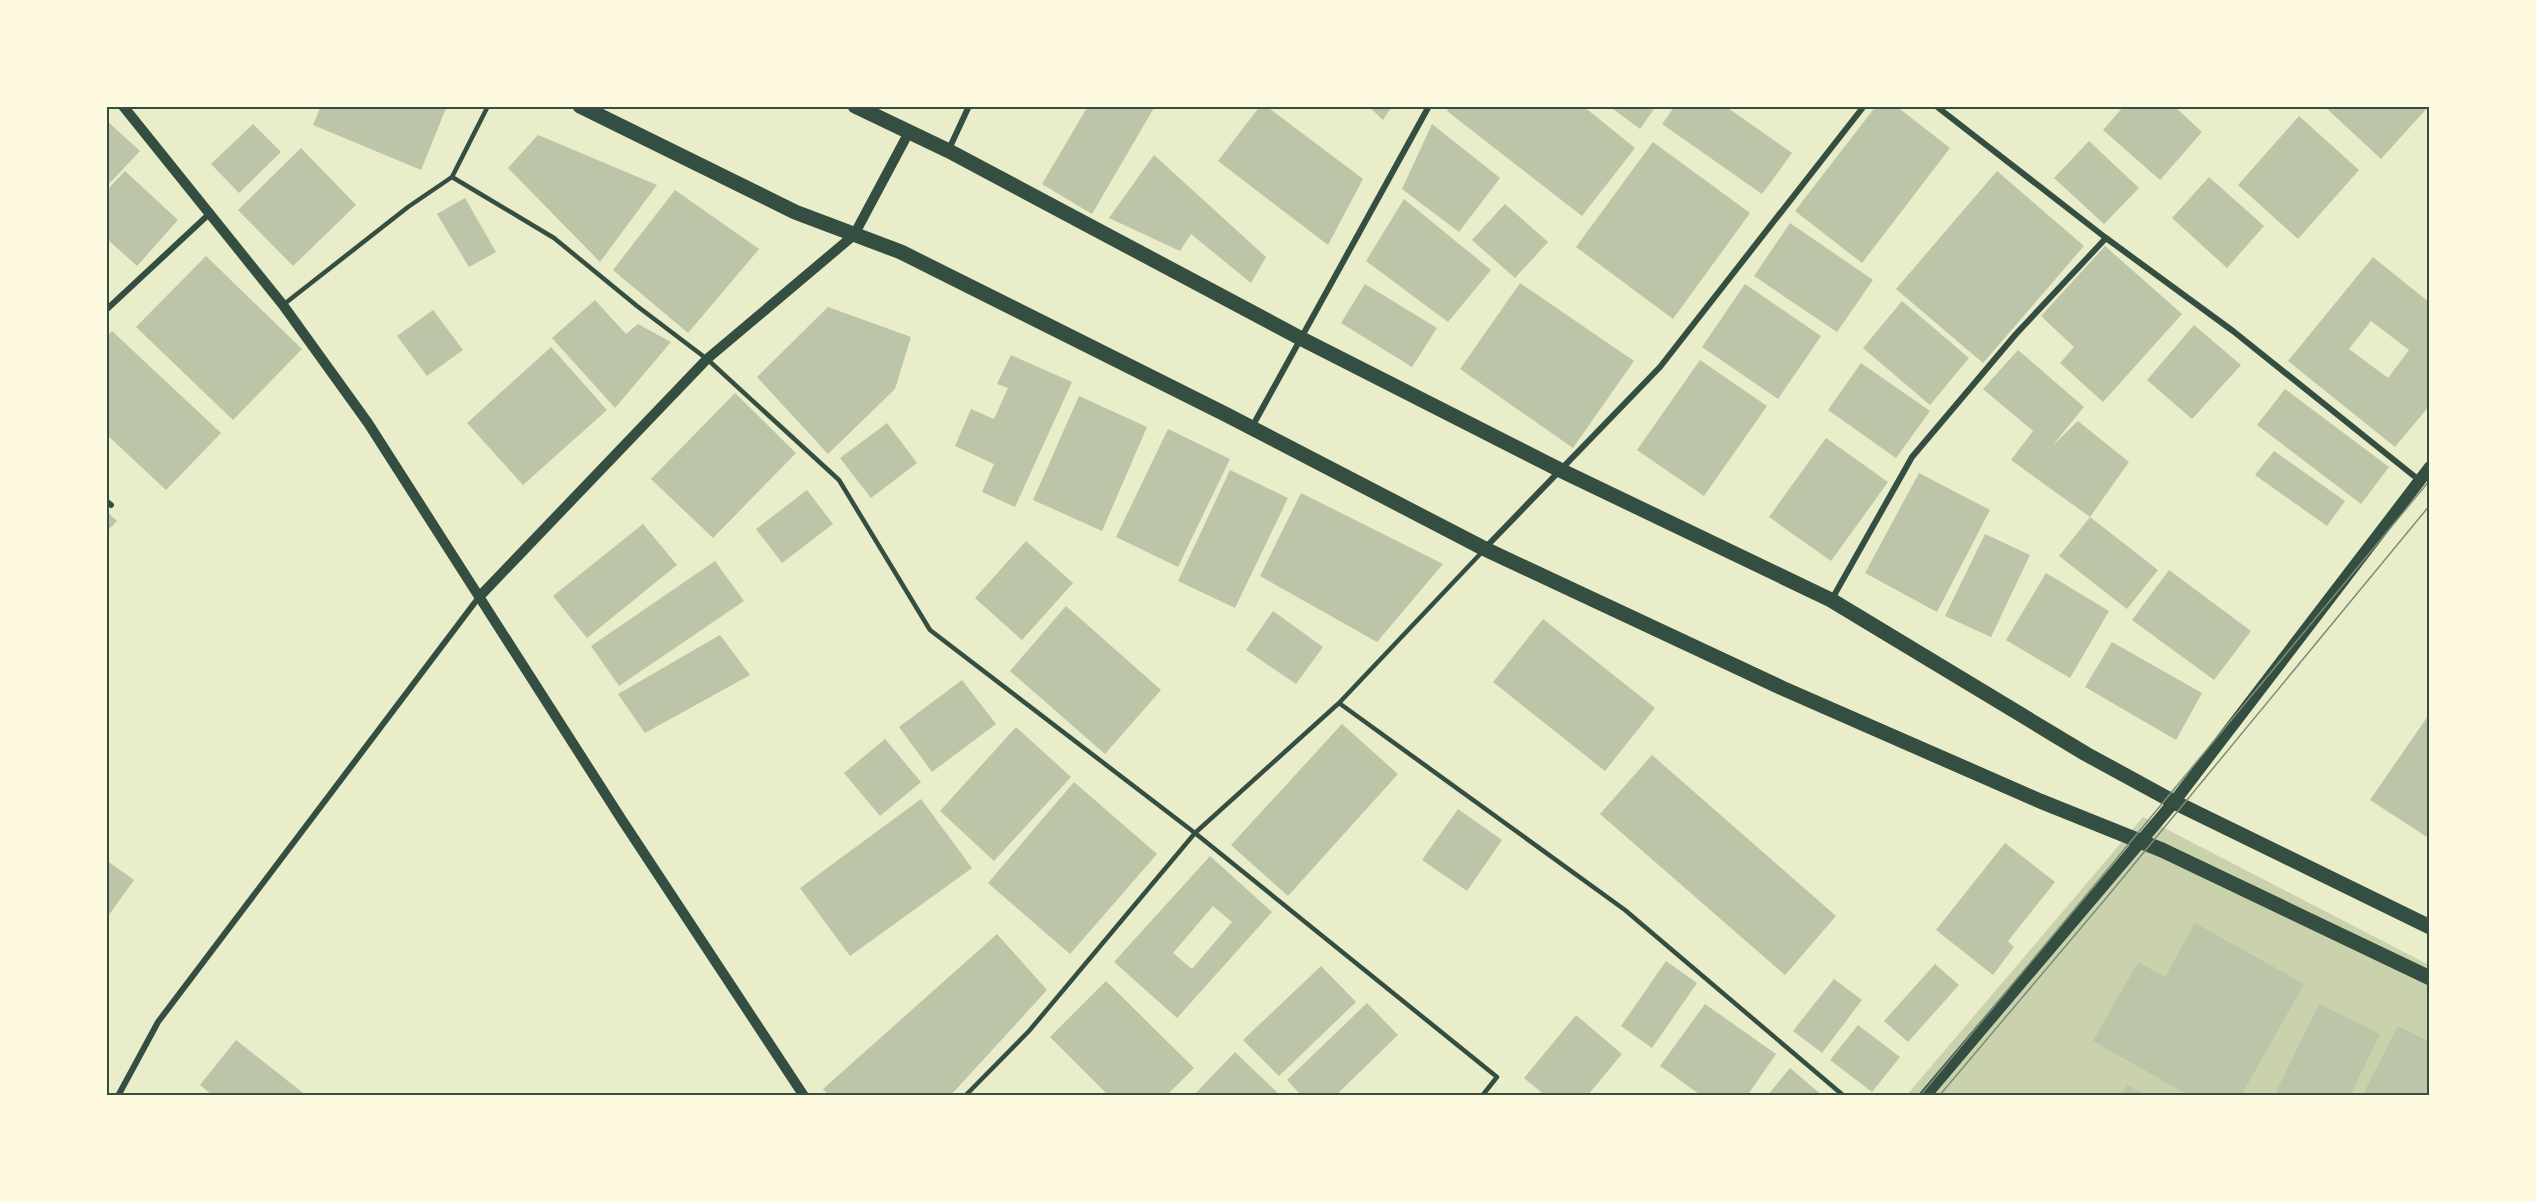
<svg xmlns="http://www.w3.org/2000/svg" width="2536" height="1202" viewBox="0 0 2536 1202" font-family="'Golos Text',sans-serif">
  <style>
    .green { fill: #cad2ad }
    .building { fill: #bcc5a7; fill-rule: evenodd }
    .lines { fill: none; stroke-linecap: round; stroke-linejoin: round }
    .service { stroke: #344e41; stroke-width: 4.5 }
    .minor { stroke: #344e41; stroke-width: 6 }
    .tertiary { stroke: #344e41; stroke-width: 10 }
    .secondary { stroke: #344e41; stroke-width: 12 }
    .primary { stroke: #344e41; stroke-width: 15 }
    .tram { stroke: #7c8e77; stroke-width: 1.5 }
    .neatline { fill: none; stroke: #344e41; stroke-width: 2 }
  </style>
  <rect width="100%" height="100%" fill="#e9edc9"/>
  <path class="green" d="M2143,817l286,148v130l-523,1z"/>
  <path class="building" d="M321,106h126l-26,64 -108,-45z
    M1088,106h67l-63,108 -50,-30z
    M1260,106h6l97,73 -35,66 -110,-84z
    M1368,106h24l-9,14z
    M1450,106h133l52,42 -53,68 -135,-105z
    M1609,106h47l-16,23z
    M1675,106h50l67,47 -30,41 -100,-70z
    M1876,106h20l54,42 -88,115 -67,-52z
    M2124,106h50l28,26 -42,48 -57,-50z
    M2324,106h105l-48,53z
    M2299,116l60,54 -61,69 -60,-54z
    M106,120l34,31 -34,36z
    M253,124l28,28 -42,41 -28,-29z
    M1432,124l68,54 -41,54 -57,-43z
    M538,135l119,50 -57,77 -92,-94z
    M2089,141l50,47 -35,36 -50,-46z
    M1653,142l97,71 -77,106 -97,-72z
    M301,148l55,57 -63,61 -55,-56z
    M1154,155l112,102 -15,26 -60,-49 -11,17 -71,-33z
    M125,171l53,49 -41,46 -31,-28v-47z
    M1997,171l87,75 -101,117 -87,-74z
    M2209,177l55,49 -37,42 -55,-50z
    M675,190l84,59 -71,84 -75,-63z
    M465,198l31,54 -27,15 -32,-53z
    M1404,199l87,71 -43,52 -82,-61z
    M1505,204l43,38 -33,36 -43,-38z
    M1790,223l83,57 -36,52 -83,-56z
    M2105,246l77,68 -79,88 -43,-39 14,-16 -33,-31z
    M206,256l96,93 -69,71 -97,-93z
    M2373,257l57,46v102l-35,42 -107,-86zM2371,321l38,29 -21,28 -39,-29z
    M1520,283l114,78 -61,87 -113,-79z
    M1365,284l72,44 -25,39 -71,-44z
    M1745,284l76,52 -43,63 -76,-52z
    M595,300l31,34 12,-10 33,18 -56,66 -63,-70z
    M1902,301l67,57 -39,47 -67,-57z
    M828,307l83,30 -16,52 -67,65 -71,-77z
    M433,310l30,40 -36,26 -30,-40z
    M2194,325l47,40 -49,54 -45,-39z
    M112,331l109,102 -55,57 -60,-56v-97z
    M551,347l56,63 -84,75 -56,-62z
    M2018,350l66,57 -32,39 26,-25 51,41 -39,55 -79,-57 22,-29 -50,-42z
    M1011,355l61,27 -57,125 -33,-15 12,-28 -39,-18 16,-37 23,10 14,-31 -11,-4z
    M1700,360l67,46 -63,90 -67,-46z
    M1861,363l69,48 -34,47 -68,-48z
    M2285,389l104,78 -28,37 -104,-79z
    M735,393l61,60 -83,85 -62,-59z
    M1079,396l68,31 -45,104 -69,-31z
    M887,423l30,40 -46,35 -31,-40z
    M1168,429l62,30 -52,108 -62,-30z
    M1826,438l62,44 -57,79 -62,-44z
    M2274,451l71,50 -18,25 -72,-51z
    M1230,470l58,28 -53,110 -57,-27z
    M1919,473l71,37 -53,102 -72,-39z
    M807,490l26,34 -51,39 -26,-34z
    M1301,493l142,71 -66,78 -117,-66z
    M106,511l11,10 -11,11z
    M2090,517l68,53 -31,39 -68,-53z
    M643,524l34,41 -90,73 -34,-42z
    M1985,534l45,21 -39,82 -46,-21z
    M1026,541l47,42 -51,57 -47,-42z
    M715,561l29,40 -125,85 -28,-40z
    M2169,570l82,61 -37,49 -82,-60z
    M2046,573l63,38 -39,67 -64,-38z
    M1066,606l95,84 -56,64 -95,-83z
    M1273,611l50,36 -27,37 -50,-34z
    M1543,619l112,89 -50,63 -112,-89z
    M720,635l30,40 -105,58 -27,-39z
    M2112,642l90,51 -26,47 -91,-53z
    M962,680l34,44 -64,48 -33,-45z
    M2430,713v126l-60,-39z
    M1342,724l56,50 -110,122 -57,-51z
    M1016,727l55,50 -77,84 -54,-50z
    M885,739l36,43 -41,34 -36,-43z
    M1652,755l184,161 -51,59 -185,-161z
    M1074,782l83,72 -87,100 -82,-71z
    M921,799l51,69 -122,88 -50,-68z
    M1458,809l44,31 -35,51 -45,-31z
    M2005,843l50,39 -47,59 6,6 -21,28 -57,-45z
    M1210,856l62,56 -95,106 -63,-56zM1213,906l19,16 -40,47 -19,-16z
    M106,860l28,20 -28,39z
    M2195,923l109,61 -63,112h-51l-97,-55 45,-79 27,15z
    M997,934l50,56 -97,106h-121l-6,-7z
    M1666,961l31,22 -45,65 -31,-22z
    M1935,964l24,21 -51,57 -24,-21z
    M1321,966l35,36 -77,74 -36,-36z
    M1834,979l28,21 -40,53 -29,-22z
    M1106,981l88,87 -28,28h-57l-59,-59z
    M1367,1003l31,32 -63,61h-33l-15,-16z
    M1705,1004l71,50 -29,42h-45l-42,-30z
    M2319,1004l61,30 -30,62h-76z
    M1576,1015l46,39 -35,42h-41l-22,-18z
    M1858,1025l42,32 -28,35 -42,-32z
    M2398,1026l32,16v54h-68z
    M236,1040l71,56h-94l-13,-11z
    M1235,1052l46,44h-88z
    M1790,1068l33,28h-56z
    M2127,1085l20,11h-26z"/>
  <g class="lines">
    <path class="service" d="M452,177l102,61 83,68 70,53 132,121 91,150 265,203 302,244 -15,19
      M283,305l125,-98 44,-30 36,-71
      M1339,703l286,207 219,186
      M965,1096l64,-65 166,-198 144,-130 144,-152"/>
    <path class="minor" d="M1936,106l170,132 127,93 186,149
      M949,149l20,-43
      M106,310l102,-95
      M1252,427l177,-321
      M106,501l5,4
      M1486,547l174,-180 204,-261
      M1832,599l80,-142 104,-123 90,-96
      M118,1096l40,-74 321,-425"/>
    <path class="tertiary" d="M123,106l160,199 85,118 254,397 182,276
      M479,597l228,-238 147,-124 55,-103"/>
    <path class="secondary" d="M1925,1096l249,-294 256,-335"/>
    <path class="primary" d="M580,106l215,106 106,40 326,163 258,134 297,139 258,113 122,49 268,128
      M855,106l94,45 351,187 260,132 271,130 255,154 88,48 256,125"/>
    <path class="tram" d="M1920,1096l510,-616
      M1939,1096l168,-199 323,-392"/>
  </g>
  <rect width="2536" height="1202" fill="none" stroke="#fefae0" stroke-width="216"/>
  <rect x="108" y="108" width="2320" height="986" class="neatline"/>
</svg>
